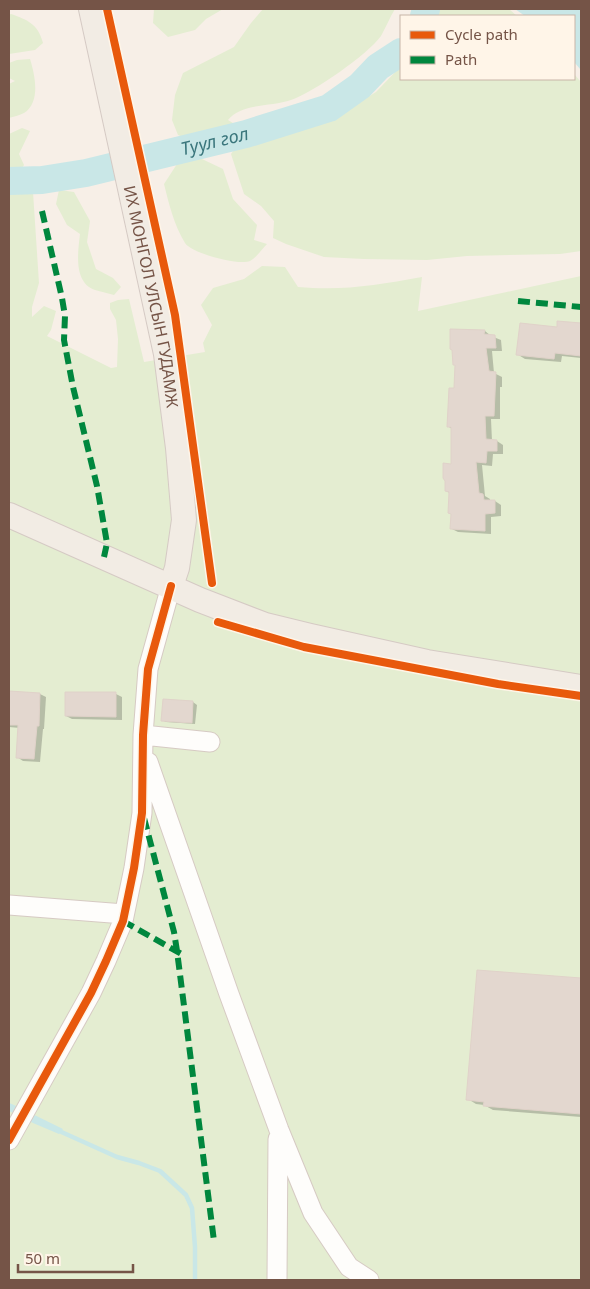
<svg xmlns="http://www.w3.org/2000/svg" width="590" height="1289" viewBox="0 0 590 1289" font-family="'Noto Sans',sans-serif">
  <style>
    .green { fill: #e4edd1 }
    .water { fill: #c9e7e7 }
    .shadow { fill: #0003 }
    .lines { fill: none; stroke-linecap: round; stroke-linejoin: round }
    .stream { stroke: #c9e7e7; stroke-width: 4.5 }
    .river { stroke: #c9e7e7; stroke-width: 28 }
    .building { fill: #e3d7cf; stroke: #e0d2c9 }
    .minor-casing { stroke: #d6cac3; stroke-width: 21 }
    .major-casing { stroke: #d5cac4; stroke-width: 26 }
    .minor { stroke: #fefdfb; stroke-width: 19 }
    .major { stroke: #f2ece4; stroke-width: 24 }
    .quiet { stroke: #00873e; stroke-width: 6; stroke-dasharray: 12 6; stroke-linecap: butt }
    .cycleway-casing { stroke: #fff5e8; stroke-width: 11 }
    .cycleway { stroke: #e8590c; stroke-width: 8 }
    .labels { text-anchor: middle; stroke-width: 5; stroke-linejoin: round; paint-order: stroke }
    .street-label { font-size: 16px; fill: #755447; stroke: #fff5e8 }
    .water-label { font-size: 18px; font-style: italic; fill: #3a767c; stroke: #fff5e8 }
  </style>
  <rect width="100%" height="100%" fill="#f7efe7"/>
  <path class="green" d="M154,9h69l-17,10 -11,11 -27,7 -15,-14z
    M263,9h132c-5,8 -9,18 -14,27 -14,19 -67,56 -90,64 -20,7 -50,3 -63,20l13,8 -10,8 -10,2 -31,2 -12,-5 -6,-15 3,-25 8,-22 51,-26 17,-24z
    M439,9h70l8,7h-81z
    M11,14c17,6 27,10 32,29l-8,7 -26,4v-39z
    M30,59c5,16 11,43 -6,54 -4,2 -11,4 -15,5v-34l6,-3 -6,-3v-15l8,-3z
    M401,66v13h173v-5l7,8v169l-21,3 -93,2 -40,4 -63,-1 -40,-2 -38,-13 -13,-6 1,-17 -13,-15 -17,-12 -13,-40 5,-7 51,-16 41,-9 48,-30z
    M22,128l8,3 -11,23 5,11 -4,6h-11v-37z
    M193,159h9l21,10 10,30 24,26 -3,15 13,4c-5,5 -11,14 -17,17 -11,5 -59,-8 -65,-18 -11,-18 -16,-39 -21,-59l13,-20z
    M9,190l24,2 6,91 -7,24v10l12,-11 12,5 -5,19 -4,6 64,32 6,-1 1,-28 -2,-19 -6,-11v-6l8,-3 11,-1 15,63 61,-10 -2,-9 9,-18 -11,-20 12,-17 31,-9 18,-13 23,1 13,20c46,4 79,-2 124,-10l-4,34 163,-35v1004h-572z
    M59,190l15,2 16,29 -3,21 9,27 17,9 8,9 -7,8c-6,-2 -13,-3 -19,-5 -22,-8 -17,-38 -15,-56l-13,-9 -11,-21z"/>
  <path class="water" d="M515,9h66v61l-7,-8v-46h-49z
    M9,1103l5,2 49,24 -4,5 -26,-11 -24,-12z"/>
  <path class="shadow" d="M559,322l22,3v33l-19,-2 -1,6 -36,-3 -8,-5 41,-26z
    M485,331l6,5 10,4 1,11h-10l2,22 8,4v10h-2v32h-9l1,22h5l6,4v9h-10l-1,12 -10,-1 3,31 5,3v2h5l6,4v11l-10,1v17l-33,-2 -6,-3 -2,-36 -4,-2 6,-26v-36l-3,-2 6,-38z
    M9,692l31,2 6,3 -2,32h-1l-3,33 -17,-1 -6,-4 3,-29 -11,-1z
    M116,694l6,3v23l-50,-1 -6,-3z
    M193,702l4,3 -2,19 -29,-2 -4,-2z
    M478,971l103,8v138l-88,-7 -9,-5 -8,-1 -8,-5z"/>
  <g class="lines">
    <path class="stream" d="M57,1130l60,27 22,6 21,8 26,24 6,13 3,39v33"/>
    <g class="river">
      <path d="M424,16l2,-7"/>
      <path id="s1" d="M9,181l33,-1 44,-7 160,-39 83,-26 31,-22 18,-19 23,-15"/>
    </g>
  </g>
  <path class="building" d="M557,321l24,2v33l-26,-3 -1,6 -38,-4 4,-32 37,4z
    M450,329l35,1 -1,4 11,1 1,13h-10l3,23 7,1 -2,44h-9l1,23 11,1v11h-10l-1,12 -10,-1 3,31 4,1 1,6h11v13l-10,1v17l-35,-2 1,-15 -3,-1 1,-21 -4,-1v-10l-2,-3v-15l8,1v-37h-4l2,-39h5l1,-23h-2l-1,-15 -2,-1z
    M9,691l31,2 -1,33h-2l-3,33 -18,-1 2,-33h-9z
    M65,692h51v25l-51,-1z
    M163,699l30,2 -1,22 -31,-2z
    M477,970l104,8v136l-98,-8 1,-4 -18,-2z"/>
  <g class="lines">
    <defs>
      <path id="minor" d="M143,735l67,7
        M148,762l81,232 50,136 34,83 36,54 20,13
        M9,905l115,9
        M9,1140l82,-147 15,-32 17,-40 11,-53 8,-55 1,-78 5,-66 23,-83
        M277,1280l1,-141"/>
      <g id="major">
        <path id="s2" d="M91,9l75,345 12,94 6,72 -7,48 -6,18"/>
        <path d="M9,515l191,85 65,25 45,11 117,26 154,25"/>
      </g>
    </defs>
    <use href="#minor" class="minor-casing"/>
    <use href="#major" class="major-casing"/>
    <use href="#minor" class="minor"/>
    <use href="#major" class="major"/>
    <path class="quiet" d="M42,211l20,87 3,18 -1,24 9,47 24,99 10,57 -3,14
      M518,301l63,6
      M144,818l30,114 3,19 37,290
      M123,921l62,35"/>
    <defs>
      <path id="cycleway" d="M107,9l68,306 37,268
        M218,622l86,25 194,37 83,12
        M9,1140l82,-147 15,-32 17,-40 11,-53 8,-55 1,-78 5,-66 23,-83"/>
    </defs>
    <use href="#cycleway" class="cycleway-casing"/>
    <use href="#cycleway" class="cycleway"/>
  </g>
  <g class="labels">
    <g class="street-label">
      <text dy="6" stroke="none"><textPath href="#s2" startOffset="294">ИХ МОНГОЛ УЛСЫН ГУДАМЖ</textPath></text>
    </g>
    <g class="water-label">
      <text dy="6" stroke="none"><textPath href="#s1" startOffset="210">Туул гол</textPath></text>
    </g>
  </g>
  <rect width="590" height="1289" fill="none" stroke="#755447" stroke-width="20"/>
  <rect x="400" y="15" width="175" height="65" fill="#fff5e8" stroke="#c8b5a8"/>
  <rect x="410" y="31" width="25" height="8" fill="#e8590c" stroke="#c8b5a8"/>
  <text x="445" y="40" font-size="15" fill="#755447">Cycle path</text>
  <rect x="410" y="56" width="25" height="8" fill="#00873e" stroke="#c8b5a8"/>
  <text x="445" y="65" font-size="15" fill="#755447">Path</text>
  <path d="M18 1264v8h115v-8" fill="none" stroke="#755447" stroke-width="2.5"/>
  <text x="25" y="1264" font-size="15" fill="#755447" stroke="#fff5e8" stroke-width="4" paint-order="stroke">50 m</text>
</svg>
